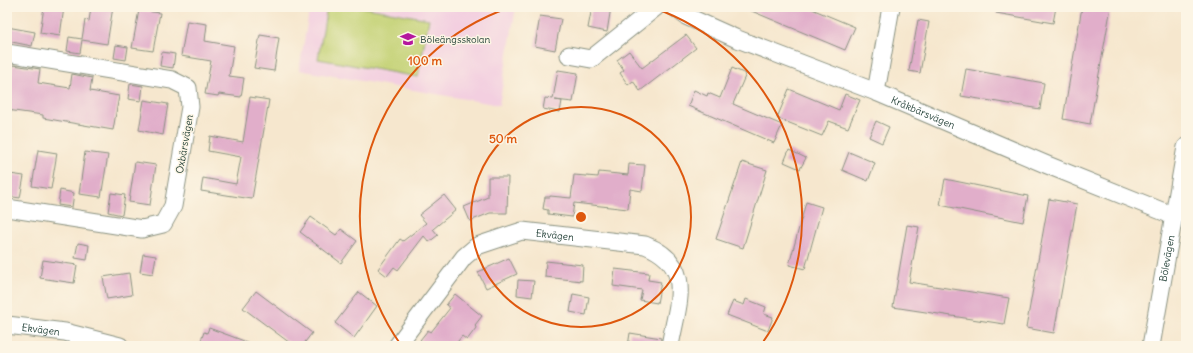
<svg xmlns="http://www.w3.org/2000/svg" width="1193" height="353" viewBox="0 0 1193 353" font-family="Delius,sans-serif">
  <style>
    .built { fill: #f3cfe0 }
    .green { fill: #c3d173; stroke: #718754 }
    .building { fill: #e1aeca }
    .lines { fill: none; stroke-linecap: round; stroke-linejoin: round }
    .minor-casing { stroke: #8a9281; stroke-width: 19 }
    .minor { stroke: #fff; stroke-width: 17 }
    .ring { fill: none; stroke: #de580e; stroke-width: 2 }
    .labels { text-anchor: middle; stroke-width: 3; stroke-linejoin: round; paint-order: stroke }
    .poi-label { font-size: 10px; fill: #1f3d34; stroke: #fcf5e5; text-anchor: start }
    .street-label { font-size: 10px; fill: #1f3d34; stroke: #fcf5e5 }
    .centre { fill: #de580e; stroke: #fcf5e5; stroke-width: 2 }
    .ring-label { font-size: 12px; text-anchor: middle; font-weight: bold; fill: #de580e; stroke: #fcf5e5; stroke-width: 3; stroke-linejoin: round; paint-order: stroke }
  </style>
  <rect width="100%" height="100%" fill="#fcf5e5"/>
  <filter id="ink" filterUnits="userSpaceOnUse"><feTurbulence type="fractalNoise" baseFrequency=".025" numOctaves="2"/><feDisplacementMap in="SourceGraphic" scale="8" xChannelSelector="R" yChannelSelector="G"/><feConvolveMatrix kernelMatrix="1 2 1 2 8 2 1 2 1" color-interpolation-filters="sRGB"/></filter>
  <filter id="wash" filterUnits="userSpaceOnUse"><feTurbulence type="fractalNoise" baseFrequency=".012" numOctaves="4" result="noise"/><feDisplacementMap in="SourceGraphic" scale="16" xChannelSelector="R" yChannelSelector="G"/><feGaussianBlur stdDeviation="0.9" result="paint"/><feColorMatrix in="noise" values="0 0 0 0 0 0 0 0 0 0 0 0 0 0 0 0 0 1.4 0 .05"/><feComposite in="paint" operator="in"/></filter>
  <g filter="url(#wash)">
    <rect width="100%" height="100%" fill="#f6e7ce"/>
    <path class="built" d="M310,7h206l-17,98 -200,-35z"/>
    <path class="green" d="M327,7h34l68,12 -11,58 -100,-18z"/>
    <g id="blocks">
      <path class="building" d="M44,7h20l-4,29 -20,-3z
        M91,7h22l-6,37 -25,-4 -2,13 -13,-2 2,-14 13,2 3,-19 4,1z
        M592,7h19l-4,25 -19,-4z
        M742,7h65l48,20 -10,23z
        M997,7h59l-3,16 -57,-10z
        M1082,7h29l-21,117 -27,-5z
        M139,10l21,3 -7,38 -21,-3z
        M540,16l21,3 -6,31 -20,-4z
        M918,20l11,2 -9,51 -11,-2z
        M187,21l20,3 -2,17 29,5 -5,30 15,2 -3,19 -22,-3 -1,2 -13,-2 6,-33 -30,-5z
        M7,27l28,5 -3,14 -25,-5z
        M260,35l19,3 -5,33 -20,-3z
        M686,35l10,13 -56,43 -7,-10 -5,4 -8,-12 4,-3 -7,-10 12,-9 13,17z
        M116,45l12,2 -2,13 -12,-2z
        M162,52l13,2 -2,14 -13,-2z
        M13,65l27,4 -2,14 32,5 2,-14 20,4 -2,13 29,5 -6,34 -70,-12v-3l-36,-5v-12z
        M732,68l14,6 -13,30 49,21 -8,18 -86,-37 6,-16 13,6 1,-3 12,5z
        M966,69l78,14 -4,26 -79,-13z
        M558,70l20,3 -5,29 -18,-2 7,1 -2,11 -17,-3 2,-11 8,1z
        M130,84l13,2 -2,15 -13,-2z
        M789,89l50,21 6,-16 15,6 -12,28 -19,-7 -7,15 -45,-18z
        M250,97l19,3 -17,99 -51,-8 2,-13 33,6 5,-27 -33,-6 2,-15 33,6z
        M144,100l24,4 -5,31 -24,-5z
        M876,121l13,6 -7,16 -13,-6z
        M38,150l19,3 -6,36 -19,-3z
        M789,150l17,8 -6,11 -16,-7z
        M85,152l23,3 -7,42 -22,-3z
        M849,152l26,11 -7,18 -26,-11z
        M135,162l21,3 -6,40 -21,-3z
        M742,162l25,8 -24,78 -27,-9z
        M629,164l16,1 -3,26 -12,-2 -2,20 -54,-6 -2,14 -24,-3v-4l-5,-1 2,-12h5v-1l21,2 3,-23 24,2 1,-5 29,3z
        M10,174l14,2 -4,22 -13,-2v-15h2z
        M488,177h20l-1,36h-17l-20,8 -6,-14 24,-10z
        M945,179l83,17 -5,26 -83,-17z
        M60,190l14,3 -2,14 -14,-2z
        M111,193l14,2 -3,20 -14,-3z
        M444,195l12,15 -23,19 5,6 -9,7 -5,-6 -26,34 -4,-3 -7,9 -9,-7 22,-30 3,2 23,-18 -7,-8z
        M1049,199l28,5 -23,129 -28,-5z
        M806,202l16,5 -17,62 -16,-4z
        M311,217l25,18 5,-6 16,12 -16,22 -41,-31z
        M907,225l12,2 -10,55 100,16 -5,26 -111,-17z
        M78,243l11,2 -2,15 -12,-2z
        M143,254l13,2 -3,18 -13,-2z
        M509,258l8,16 -31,14 -8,-16z
        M43,260l34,5 -3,18 -34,-5z
        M546,261l37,4 -1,16 -37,-4z
        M615,269l34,4 -1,7 13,2 -4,21 -17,-3 2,-10 -29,-4z
        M129,273l3,22 -25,4 -4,-22z
        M518,280l16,1 -2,16 -15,-2z
        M256,291l56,42 -10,13h-8l-51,-38z
        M359,292l18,14 -23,32 -19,-15z
        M455,294l27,22 -7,9 1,3 -9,12 -5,-4 -8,10h-27l-7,-6 8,-10 3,2 19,-24 -4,-3z
        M573,294l16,3 -3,18 -16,-3z
        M746,299l20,8 -2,7 9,3 -5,14 -41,-16 6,-14 11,4z
        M209,328l46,17v1h-56l5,-14 3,1z
        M630,333l31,5 -1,8h-32z"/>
    </g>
  </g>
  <g filter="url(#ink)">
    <use href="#blocks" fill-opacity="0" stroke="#8a9281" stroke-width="1"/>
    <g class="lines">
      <defs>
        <g id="minor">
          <path id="s1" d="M674,7l12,9 49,22 141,54 169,72 129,52"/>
          <path d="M7,53l165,27 16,8 2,19 -17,99 -10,18 -21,5 -135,-21"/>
          <path d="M569,55l22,4 65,-52"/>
          <path d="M876,92l15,-85"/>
          <path id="s2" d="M7,325l58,7 55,14"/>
          <path id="s3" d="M397,346l67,-89 13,-11 45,-15 123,14c51,20 32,59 25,101"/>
          <path id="s4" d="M1151,346l35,-199"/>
        </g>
      </defs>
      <use href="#minor" class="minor-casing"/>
      <use href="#minor" class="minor"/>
    </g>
  </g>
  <g class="ring">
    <circle cx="581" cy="217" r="110"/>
    <path d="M401 345A221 221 0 0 1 511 7M651 7A221 221 0 0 1 761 345"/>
  </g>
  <defs>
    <symbol id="school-bare" viewBox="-9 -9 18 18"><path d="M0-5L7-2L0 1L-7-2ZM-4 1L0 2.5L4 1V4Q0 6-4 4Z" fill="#b5179e" stroke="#fcf5e5" stroke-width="2.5" paint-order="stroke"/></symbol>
  </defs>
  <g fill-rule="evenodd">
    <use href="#school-bare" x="397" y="28" width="22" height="22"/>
  </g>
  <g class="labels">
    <g class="poi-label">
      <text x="420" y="43">Böleängsskolan</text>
    </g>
    <g class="street-label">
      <text dy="4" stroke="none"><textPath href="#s1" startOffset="271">Kråkbärsvägen</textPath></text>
      <text transform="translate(184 144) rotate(-80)" y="4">Oxbärsvägen</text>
      <text dy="4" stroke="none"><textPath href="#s3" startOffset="209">Ekvägen</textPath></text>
      <text dy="4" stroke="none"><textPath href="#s4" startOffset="89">Bölevägen</textPath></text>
      <text dy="4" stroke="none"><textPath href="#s2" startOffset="34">Ekvägen</textPath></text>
    </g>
  </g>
  <circle cx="581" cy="217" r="6" class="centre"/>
  <g class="ring-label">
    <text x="425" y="65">100 m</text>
    <text x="503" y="143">50 m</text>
  </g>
  <rect width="1193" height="353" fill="none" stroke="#fcf5e5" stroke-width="24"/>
</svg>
